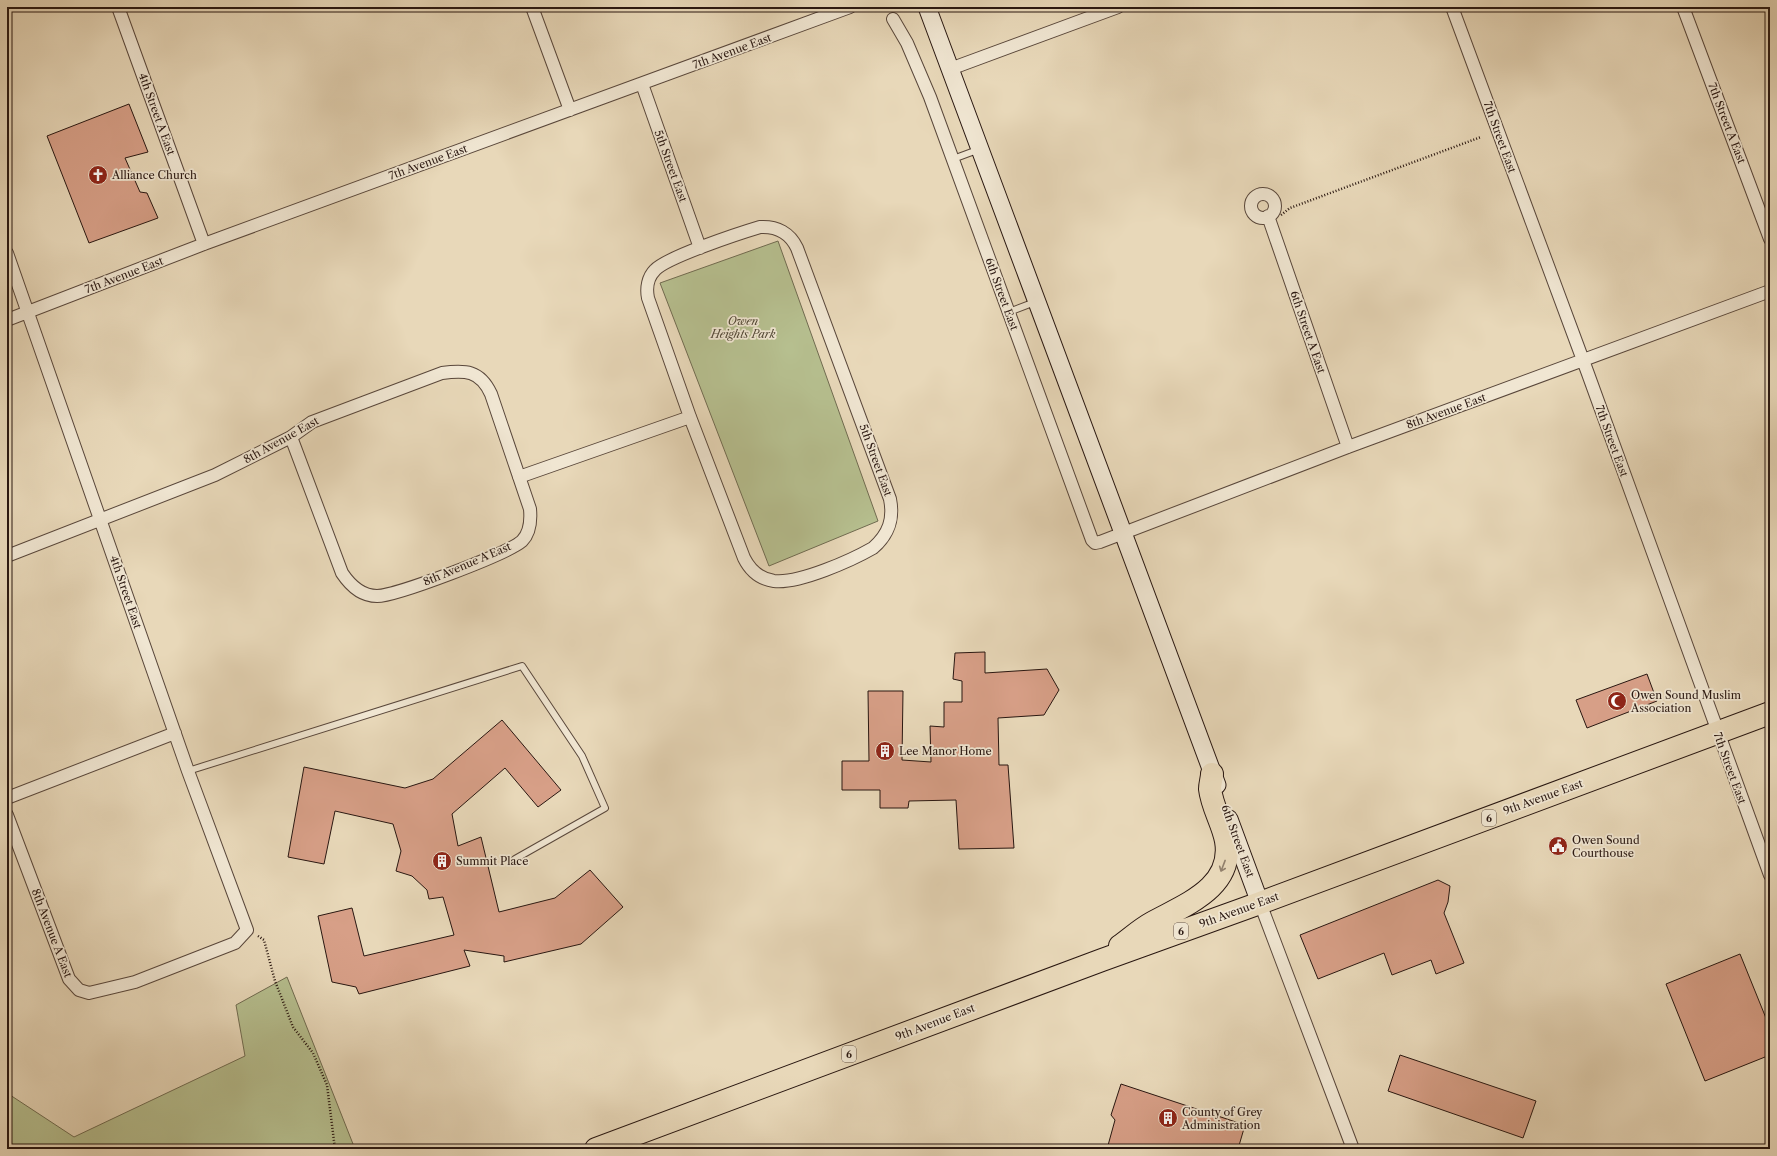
<svg xmlns="http://www.w3.org/2000/svg" width="1777" height="1156" viewBox="0 0 1777 1156" font-family="'Libre Caslon Text',serif">
  <style>
    .green { fill: #b6bf8f; stroke: #706b50 }
    .building { fill: #d79f87; stroke: #291711 }
    .lines { fill: none; stroke-linecap: round; stroke-linejoin: round }
    .lane-casing { stroke: #59473b; stroke-width: 8 }
    .street-casing { stroke: #59473b; stroke-width: 14 }
    .secondary-casing { stroke: #291711; stroke-width: 19 }
    .highway-casing { stroke: #291711; stroke-width: 24 }
    .path { stroke: #291711; stroke-width: 2.5; stroke-dasharray: 1 2; stroke-linecap: butt }
    .lane { stroke: #f0e6d2; stroke-width: 6 }
    .street { stroke: #f0e6d2; stroke-width: 12 }
    .secondary { stroke: #f0e6d2; stroke-width: 17 }
    .highway { stroke: #e8d8b9; stroke-width: 22 }
    .oneway { stroke: #92816d }
    .labels { text-anchor: middle; stroke-width: 3.5; stroke-linejoin: round; paint-order: stroke }
    .shield { fill: #f0e6d2; stroke: #65554b; stroke-width: 1 }
    .shield-label { font-size: 10px; font-weight: bold; fill: #291711 }
    .street-label { font-size: 11px; fill: #291711; stroke: #f0e6d2 }
    .poi-label { font-size: 11px; fill: #291711; stroke: #f0e6d2; text-anchor: start }
    .park-label { font-size: 11px; font-style: italic; fill: #534937; stroke: #f0e6d2 }
  </style>
  <rect width="100%" height="100%" fill="#e8d8b9"/>
  <filter id="stains"><feTurbulence type="fractalNoise" baseFrequency=".005" numOctaves="4"/><feColorMatrix values="0 0 0 0 .2 0 0 0 0 .09 0 0 0 0 .02 0 0 0 .5 -.17"/></filter>
  <radialGradient id="worn" r=".72"><stop offset=".6" stop-color="#630" stop-opacity="0"/><stop offset="1" stop-color="#630" stop-opacity=".3"/></radialGradient>
  <path class="green" d="M778,241l100,280 -109,45 -109,-283z
    M287,977l68,172h-348v-56l67,44 171,-81 -9,-51z"/>
  <path class="building" d="M129,104l19,48 -23,6 15,34 7,1 11,25 -69,25 -42,-107z
    M985,652v21l62,-4 12,21 -15,25 -46,3 1,47h9l6,83 -55,1 -3,-49 -47,1 -1,7h-28v-18h-38v-29h27l-1,-70h35l-1,69 29,2 -1,-36 14,1v-25h18v-21l-9,-2 2,-26z
    M1647,674l10,27 -70,27 -11,-28z
    M502,720l59,70 -23,17 -33,-39 -53,46 6,32 23,-9 18,75 56,-14 35,-28 33,37 -42,37 -77,18v-6l-40,-6 6,16 -111,28 -3,-7 -24,-5 -14,-66 34,-8 12,48 90,-21 -11,-38 -14,2 -2,-9 -15,-14 -16,-5 5,-20 -8,-27 -58,-13 -11,53 -36,-7 16,-90 101,21 28,-9z
    M1438,880l12,6 -2,16 -4,11 20,50 -28,11 -5,-14 -39,15 -8,-22 -66,26 -18,-44z
    M1740,954l30,74v27l-65,26 -39,-97z
    M1400,1055l136,46 -13,37 -135,-47z
    M1121,1084l124,41 -7,24h-131l8,-29 -4,-5z"/>
  <g class="lines">
    <defs>
      <path id="lane" d="M953,159l27,-10
        M1009,312l26,-10
        M188,771l334,-105 60,90 23,52 -90,51"/>
      <path id="street" d="M118,7l86,237
        M532,7l38,103
        M1452,7l135,364 183,504
        M1683,7l87,232
        M893,19l14,24 23,54 162,443 3,3 5,-1 248,-95 422,-156
        M950,69l168,-62
        M642,84l58,164
        M1251 206a12 12 0 1 1 24 0a12 12 0 1 1-24 0Z
        M1268,216l80,231
        M760,227c17,-1 30,6 37,21l93,251c4,20 -1,35 -17,49 -21,12 -74,36 -99,33 -14,-2 -24,-11 -30,-23l-54,-141 -42,-119c-2,-10 0,-21 7,-28 12,-13 85,-37 105,-43z
        M7,253l181,518 59,159 -12,13 -100,39 -46,11 -10,-3 -10,-11 -62,-164
        M7,320l197,-76 646,-237
        M519,477l171,-60
        M7,556l208,-81 76,-38 21,-15 130,-49c23,-3 38,-3 49,21l39,115c1,11 0,24 -8,32 -15,13 -126,55 -145,55 -15,0 -27,-11 -35,-23l-51,-136
        M7,798l168,-65
        M1260,903l93,246"/>
      <path id="secondary" d="M927,7l290,778
        M1229,819l31,84"/>
      <path id="highway" d="M1120,946c11,-8 21,-17 32,-23 32,-18 82,-35 74,-82 -3,-17 -14,-34 -16,-52 0,-5 2,-11 2,-15
        M596,1149l506,-189 158,-57 510,-190"/>
    </defs>
    <use href="#lane" class="lane-casing"/>
    <use href="#street" class="street-casing"/>
    <use href="#secondary" class="secondary-casing"/>
    <use href="#highway" class="highway-casing"/>
    <path class="path" d="M1281,215l9,-7 191,-71
      M258,936l6,4 11,41 18,46 20,26 14,32 8,64"/>
    <use href="#lane" class="lane"/>
    <use href="#street" class="street"/>
    <use href="#secondary" class="secondary"/>
    <use href="#highway" class="highway"/>
  </g>
  <defs><path id="oneway-shaft" d="M-6 0H5M1.5-3L5.5 0L1.5 3" fill="none" stroke-width="1.6" stroke-linecap="round" stroke-linejoin="round"/></defs>
  <use class="oneway" href="#oneway-shaft" transform="translate(1223 866) rotate(111)"/>
  <defs>
    <symbol id="church-disc" viewBox="-11 -11 22 22"><circle r="9.5" fill="#8f2418" stroke="#f0e6d2"/><path d="M-1.2-6h2.4v3.5h3.3v2.4h-3.3V6h-2.4V-.1h-3.3v-2.4h3.3Z" fill="#fff"/></symbol>
    <symbol id="mosque-disc" viewBox="-11 -11 22 22"><circle r="9.5" fill="#8f2418" stroke="#f0e6d2"/><path d="M3.5-4.9A6 6 0 1 0 3.5 4.9A5 5 0 1 1 3.5-4.9Z" fill="#fff"/></symbol>
    <symbol id="building-disc" viewBox="-11 -11 22 22"><circle r="9.5" fill="#8f2418" stroke="#f0e6d2"/><path d="M-4-6H4V6H1V3H-1V6H-4ZM-2.5-4.3h1.7v1.8h-1.7ZM.8-4.3h1.7v1.8H.8ZM-2.5-1h1.7V.8h-1.7ZM.8-1h1.7V.8H.8Z" fill="#fff"/></symbol>
    <symbol id="civic-disc" viewBox="-11 -11 22 22"><circle r="9.5" fill="#8f2418" stroke="#f0e6d2"/><path d="M-.6-6.5H3V-4.5H.6V-3L4-1V1h2V6H-6V1h2V-1L-.6-3ZM-1.2 2.5V6h2.4V2.5Z" fill="#fff"/></symbol>
  </defs>
  <g fill-rule="evenodd">
    <use href="#church-disc" x="87" y="164" width="22" height="22"/>
    <use href="#mosque-disc" x="1606" y="690" width="22" height="22"/>
    <use href="#building-disc" x="874" y="740" width="22" height="22"/>
    <use href="#civic-disc" x="1547" y="835" width="22" height="22"/>
    <use href="#building-disc" x="431" y="850" width="22" height="22"/>
    <use href="#building-disc" x="1157" y="1107" width="22" height="22"/>
  </g>
  <g class="labels">
    <g class="shield">
      <rect x="1482" y="810" width="14" height="16" rx="3"/>
      <rect x="1174" y="923" width="14" height="16" rx="3"/>
      <rect x="842" y="1046" width="14" height="16" rx="3"/>
    </g>
    <g class="shield-label">
      <text x="1489" y="822">6</text>
      <text x="1181" y="935">6</text>
      <text x="849" y="1058">6</text>
    </g>
    <g class="street-label">
      <text transform="translate(732 51) rotate(-20)" y="4">7th Avenue East</text>
      <text transform="translate(157 114) rotate(70)" y="4">4th Street A East</text>
      <text transform="translate(1727 123) rotate(69)" y="4">7th Street A East</text>
      <text transform="translate(1500 137) rotate(70)" y="4">7th Street East</text>
      <text transform="translate(428 162) rotate(-20)" y="4">7th Avenue East</text>
      <text transform="translate(671 166) rotate(70)" y="4">5th Street East</text>
      <text transform="translate(124 275) rotate(-21)" y="4">7th Avenue East</text>
      <text transform="translate(1002 294) rotate(70)" y="4">6th Street East</text>
      <text transform="translate(1308 332) rotate(71)" y="4">6th Street A East</text>
      <text transform="translate(1446 411) rotate(-20)" y="4">8th Avenue East</text>
      <text transform="translate(281 440) rotate(-29)" y="4">8th Avenue East</text>
      <text transform="translate(1612 441) rotate(70)" y="4">7th Street East</text>
      <text transform="translate(876 460) rotate(70)" y="4">5th Street East</text>
      <text transform="translate(467 564) rotate(-23)" y="4">8th Avenue A East</text>
      <text transform="translate(126 592) rotate(71)" y="4">4th Street East</text>
      <text transform="translate(1730 768) rotate(70)" y="4">7th Street East</text>
      <text transform="translate(1543 797) rotate(-20)" y="4">9th Avenue East</text>
      <text transform="translate(1238 841) rotate(70)" y="4">6th Street East</text>
      <text transform="translate(1239 910) rotate(-20)" y="4">9th Avenue East</text>
      <text transform="translate(52 933) rotate(69)" y="4">8th Avenue A East</text>
      <text transform="translate(935 1022) rotate(-21)" y="4">9th Avenue East</text>
    </g>
    <g class="poi-label">
      <text x="112" y="179">Alliance Church</text>
      <text x="1631" y="699">Owen Sound Muslim<tspan x="1631" dy="13">Association</tspan></text>
      <text x="899" y="755">Lee Manor Home</text>
      <text x="1572" y="844">Owen Sound<tspan x="1572" dy="13">Courthouse</tspan></text>
      <text x="456" y="865">Summit Place</text>
      <text x="1182" y="1116">County of Grey<tspan x="1182" dy="13">Administration</tspan></text>
    </g>
    <g class="park-label">
      <text x="743" y="325">Owen<tspan x="743" dy="13">Heights Park</tspan></text>
    </g>
  </g>
  <rect width="1777" height="1156" fill="none" stroke="#e8d8b9" stroke-width="24"/>
  <rect x="8" y="8" width="1761" height="1140" fill="none" stroke="#291711" stroke-width="2"/>
  <rect x="12" y="12" width="1753" height="1132" fill="none" stroke="#291711"/>
  <rect width="100%" height="100%" filter="url(#stains)"/>
  <rect width="100%" height="100%" fill="url(#worn)"/>
</svg>
